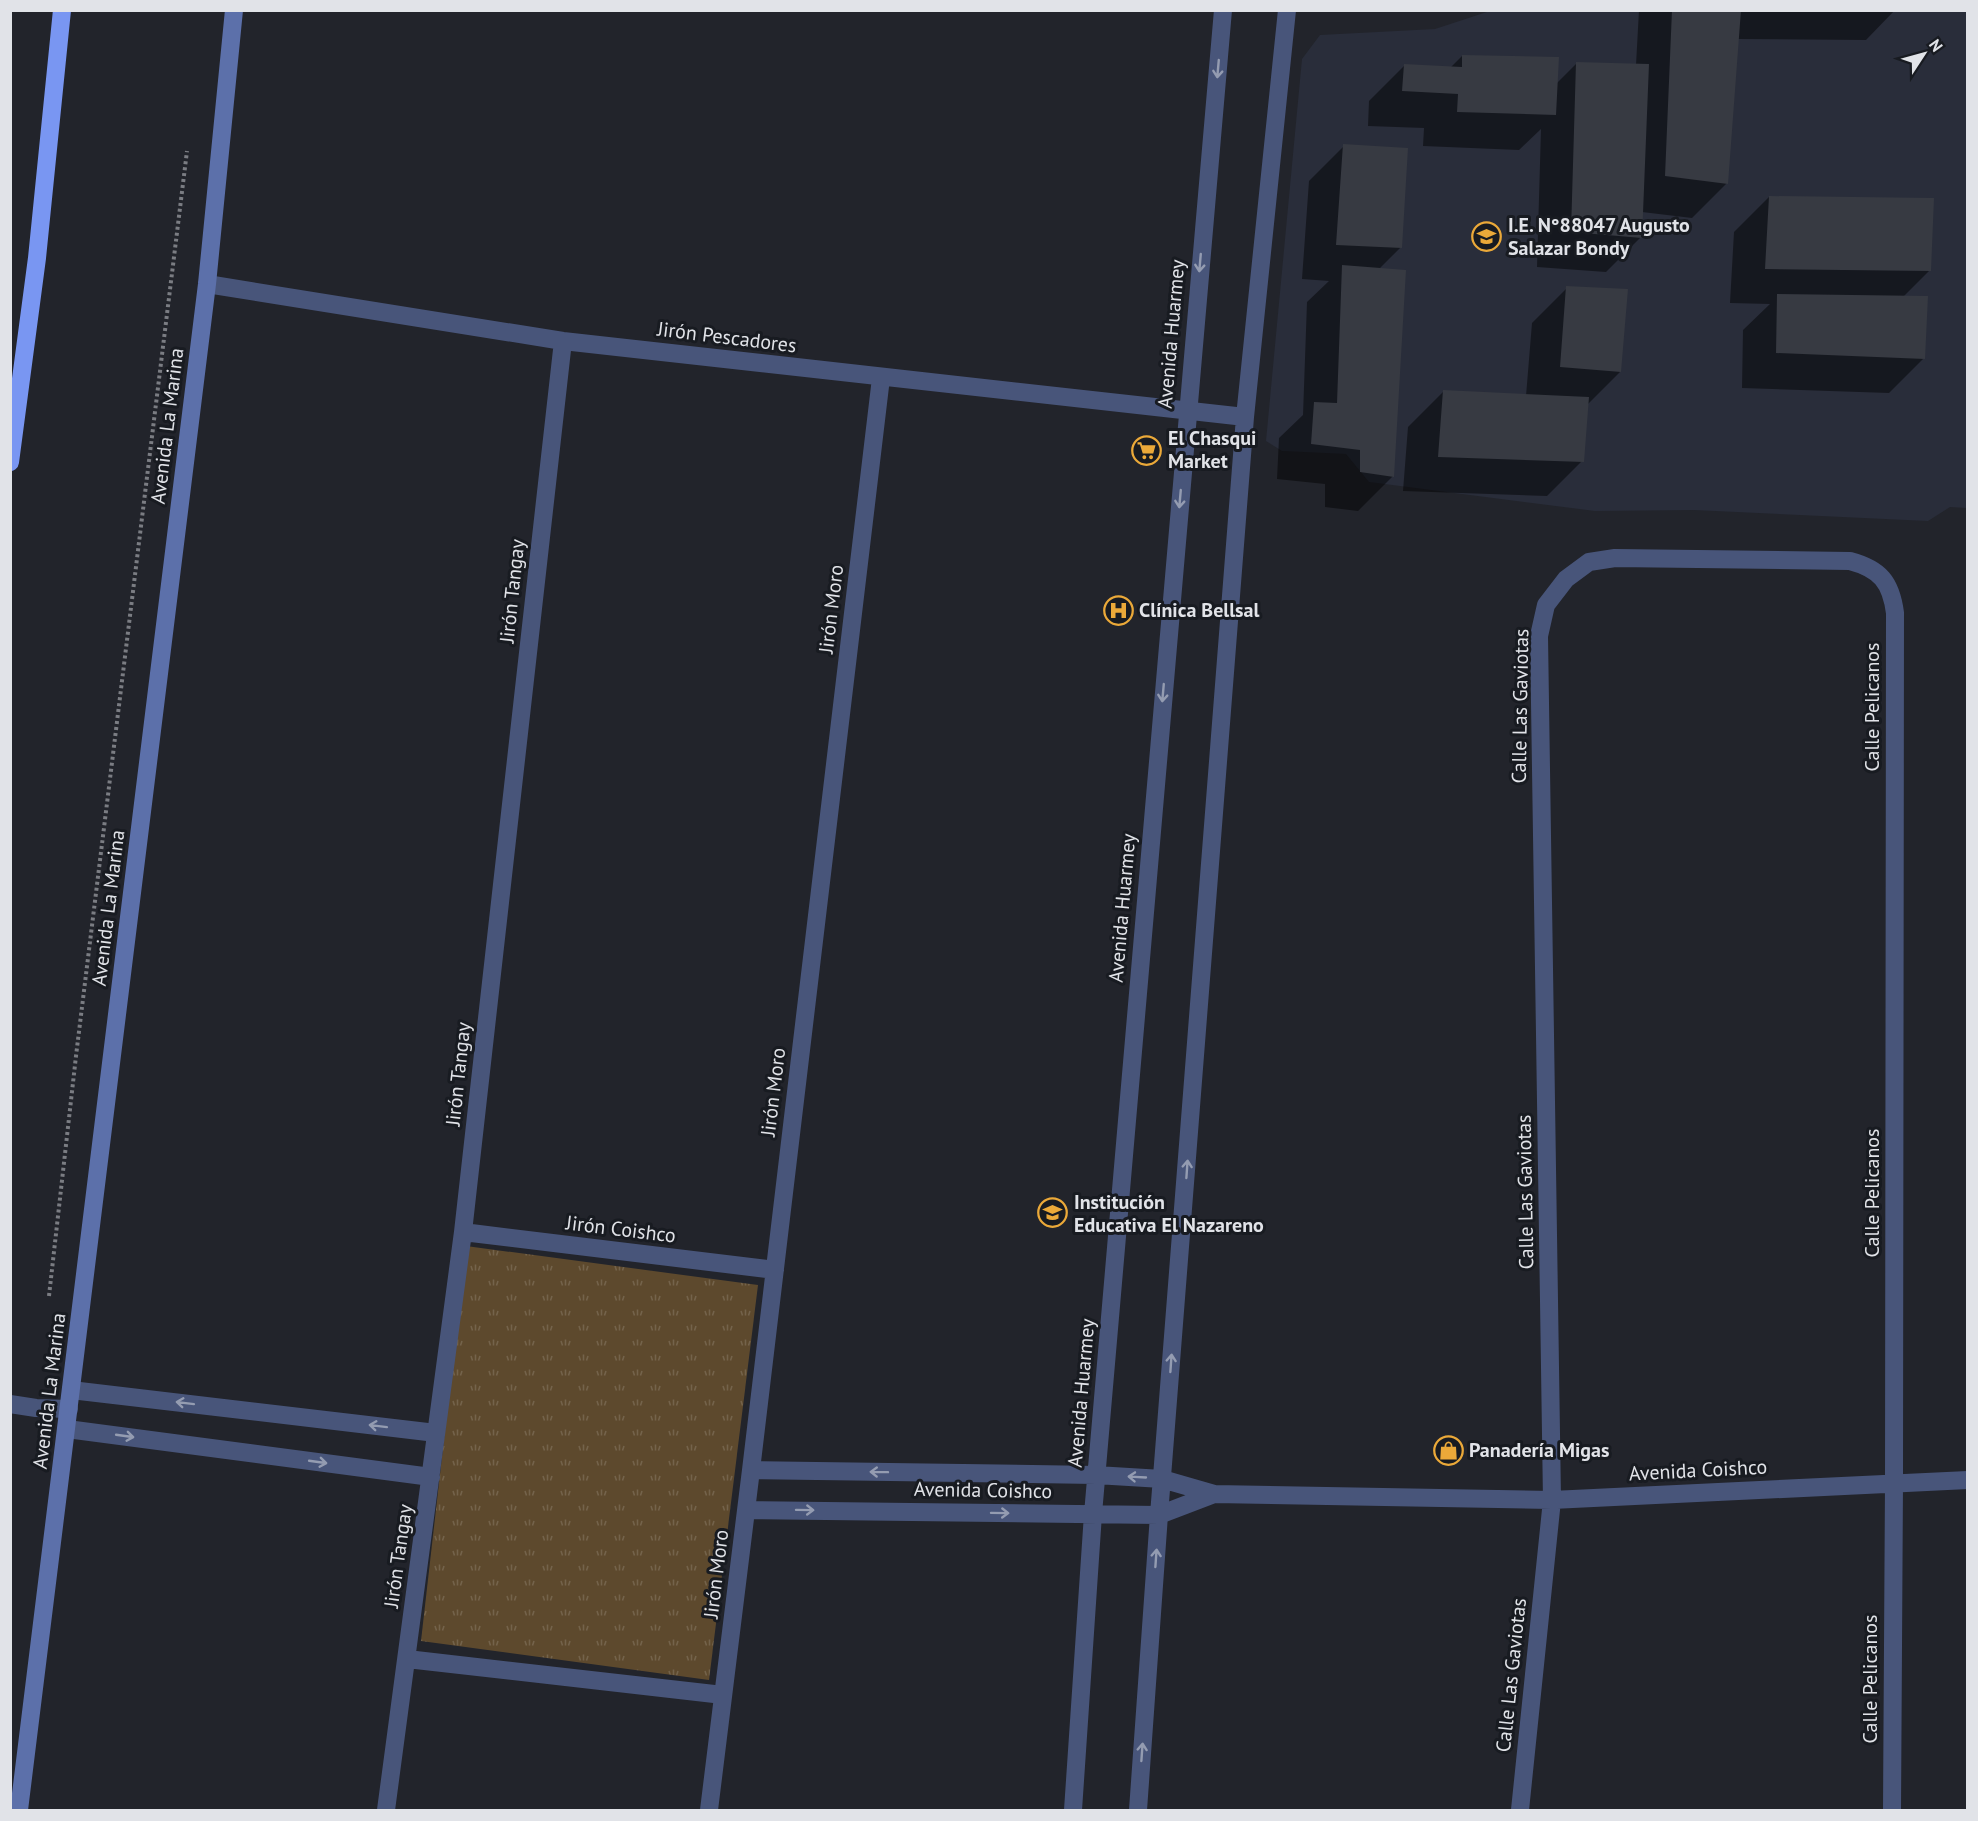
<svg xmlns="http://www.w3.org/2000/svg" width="1978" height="1821" viewBox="0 0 1978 1821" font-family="'PT Sans',sans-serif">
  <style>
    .built { fill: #292d3a }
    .grass { fill: url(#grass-tufts) }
    .shadow { fill: #0007 }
    .building { fill: #373a42 }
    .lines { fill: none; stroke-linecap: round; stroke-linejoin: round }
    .path { stroke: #7b7d83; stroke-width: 4; stroke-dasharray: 3 3; stroke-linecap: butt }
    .street { stroke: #48557a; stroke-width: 18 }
    .secondary { stroke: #5c70aa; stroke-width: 18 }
    .highway { stroke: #7996f2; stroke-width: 18 }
    .oneway { stroke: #949cb1 }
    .labels { text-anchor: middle; stroke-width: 6; stroke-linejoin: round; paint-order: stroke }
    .poi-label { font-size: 20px; font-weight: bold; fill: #e1e3e8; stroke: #181b21; text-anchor: start }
    .street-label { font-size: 20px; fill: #e1e3e8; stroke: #181b21 }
  </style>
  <defs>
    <pattern id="grass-tufts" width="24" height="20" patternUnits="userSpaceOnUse" patternTransform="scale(1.5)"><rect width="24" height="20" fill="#5d492d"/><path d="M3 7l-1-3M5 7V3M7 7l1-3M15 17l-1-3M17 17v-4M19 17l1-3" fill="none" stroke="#74634b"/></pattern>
  </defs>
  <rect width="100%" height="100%" fill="#22242b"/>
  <path class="built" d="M1493,10l474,1v497l-17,-1 -22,14 -234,-11 -99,1 -226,-29 -23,-28 -64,-3 -16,-10 36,-382 18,-24 115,-6z"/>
  <path class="grass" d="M466,1246l292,39 -49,395 -288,-39z"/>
  <path class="shadow" d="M1639,10h256l-29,30 -129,-1 -10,144 -35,35 -50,-6 -1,25 -35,35 -69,-5 4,-138 -22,21 -96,-4 1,-18 -56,-2 1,-25 35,-35 46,2 12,-12 94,28 21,-21 59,2z
    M1344,146l57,101 -23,23 15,206 -35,35 -33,-4v-23l-48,-5 2,-41 24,-23 4,-113 22,-21 -27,-2 7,-98z
    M1769,197l161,73 -28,28 22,60 -35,35 -147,-5 1,-58 27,-26 -40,-1 4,-71z
    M1567,288l53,84 -33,33 -5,56 -35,35 -144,-5 5,-64 35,-35 83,4 6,-73z"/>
  <path class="building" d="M1672,10h69l-13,174 -63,-8z
    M1462,55l97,2 -3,58 -99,-3 1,-18 -56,-3 2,-27 58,3z
    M1576,62l73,2 -7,174 -71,-6z
    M1343,144l65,4 -6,100 -66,-3z
    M1769,196l165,2 -3,73 -166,-2z
    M1342,265l64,5 -12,207 -34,-5v-22l-49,-6 3,-42 23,1z
    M1566,286l62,3 -7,83 -61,-5z
    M1777,294l151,2 -3,63 -149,-6z
    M1443,390l146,7 -5,65 -146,-5z"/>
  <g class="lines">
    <path class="path" d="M49,1296l27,-240 111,-905"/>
    <path class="street" d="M207,284l356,57 682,76
      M463,1232l312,38
      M71,1390l365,43
      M10,1404l26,4 33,1
      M67,1429l364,48
      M751,1470l345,5 66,4 52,15 338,6 416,-20
      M747,1510l412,5 55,-21
      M407,1659l316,36
      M386,1810l77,-578 100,-891
      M709,1810l42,-340 130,-1092
      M1073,1810l20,-296 130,-1504
      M1138,1810l21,-295 86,-1098 42,-407
      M1520,1810l32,-310 -13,-864 7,-31 20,-26 23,-17 26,-4 235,3c30,8 41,21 45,52l-1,870 -2,327"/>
    <path class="secondary" d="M19,1810l188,-1526 27,-274"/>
    <path class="highway" d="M10,462l27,-204 25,-248"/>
  </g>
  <defs><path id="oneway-shaft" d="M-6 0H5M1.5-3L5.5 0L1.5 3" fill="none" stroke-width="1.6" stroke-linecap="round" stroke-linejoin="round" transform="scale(1.5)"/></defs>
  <g class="oneway">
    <use href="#oneway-shaft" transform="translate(1218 69) rotate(95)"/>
    <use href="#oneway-shaft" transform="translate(1200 263) rotate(95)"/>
    <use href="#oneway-shaft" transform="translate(1180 499) rotate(95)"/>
    <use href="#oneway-shaft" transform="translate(1163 693) rotate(95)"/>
    <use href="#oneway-shaft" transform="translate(1187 1169) rotate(-86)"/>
    <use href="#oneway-shaft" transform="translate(1171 1363) rotate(-86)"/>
    <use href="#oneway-shaft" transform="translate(185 1403) rotate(-173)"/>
    <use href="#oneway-shaft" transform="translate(378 1426) rotate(-173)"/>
    <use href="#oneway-shaft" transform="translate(125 1436) rotate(8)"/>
    <use href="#oneway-shaft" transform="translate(318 1462) rotate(8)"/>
    <use href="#oneway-shaft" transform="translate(879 1472) rotate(-179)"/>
    <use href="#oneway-shaft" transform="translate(1137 1477) rotate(-177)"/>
    <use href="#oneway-shaft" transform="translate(805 1510) rotate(1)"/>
    <use href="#oneway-shaft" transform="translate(1000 1513) rotate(1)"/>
    <use href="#oneway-shaft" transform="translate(1156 1558) rotate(-86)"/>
    <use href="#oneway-shaft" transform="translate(1142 1752) rotate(-86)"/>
  </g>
  <defs>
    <symbol id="school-ring" viewBox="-11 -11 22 22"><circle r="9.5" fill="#181b21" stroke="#eba939" stroke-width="1.5"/><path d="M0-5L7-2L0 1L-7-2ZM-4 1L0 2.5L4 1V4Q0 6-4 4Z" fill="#eba939"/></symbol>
    <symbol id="supermarket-ring" viewBox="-11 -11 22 22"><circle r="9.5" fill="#181b21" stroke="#eba939" stroke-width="1.5"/><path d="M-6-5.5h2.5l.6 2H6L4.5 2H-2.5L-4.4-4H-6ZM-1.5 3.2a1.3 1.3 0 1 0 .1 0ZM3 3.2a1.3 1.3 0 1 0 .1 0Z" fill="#eba939"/></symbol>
    <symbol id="hospital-ring" viewBox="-11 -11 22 22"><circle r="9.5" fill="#181b21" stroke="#eba939" stroke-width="1.5"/><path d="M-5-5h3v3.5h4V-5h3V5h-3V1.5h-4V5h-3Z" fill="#eba939"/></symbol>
    <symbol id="shop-ring" viewBox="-11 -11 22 22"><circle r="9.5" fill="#181b21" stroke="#eba939" stroke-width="1.5"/><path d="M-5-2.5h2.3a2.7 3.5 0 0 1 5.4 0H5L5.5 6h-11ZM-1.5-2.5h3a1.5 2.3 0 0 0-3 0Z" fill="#eba939"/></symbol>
  </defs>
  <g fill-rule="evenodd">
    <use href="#school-ring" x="1470" y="220" width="33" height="33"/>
    <use href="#supermarket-ring" x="1130" y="434" width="33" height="33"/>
    <use href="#hospital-ring" x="1102" y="594" width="33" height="33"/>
    <use href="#school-ring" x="1036" y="1196" width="33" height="33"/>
    <use href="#shop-ring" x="1432" y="1434" width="33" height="33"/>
  </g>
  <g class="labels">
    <g class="poi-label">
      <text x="1508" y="232">I.E. N°88047 Augusto<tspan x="1508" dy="23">Salazar Bondy</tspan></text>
      <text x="1168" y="445">El Chasqui<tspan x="1168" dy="23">Market</tspan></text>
      <text x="1139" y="617">Clínica Bellsal</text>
      <text x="1074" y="1209">Institución<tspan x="1074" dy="23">Educativa El Nazareno</tspan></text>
      <text x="1469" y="1457">Panadería Migas</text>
    </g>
    <g class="street-label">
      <text transform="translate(1171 334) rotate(-85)" y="7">Avenida Huarmey</text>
      <text transform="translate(727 337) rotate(7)" y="7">Jirón Pescadores</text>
      <text transform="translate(167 426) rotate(-83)" y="7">Avenida La Marina</text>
      <text transform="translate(512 591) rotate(-84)" y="7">Jirón Tangay</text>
      <text transform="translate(831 609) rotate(-83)" y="7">Jirón Moro</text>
      <text transform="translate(1520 706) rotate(-89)" y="7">Calle Las Gaviotas</text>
      <text transform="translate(1872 707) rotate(-90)" y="7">Calle Pelicanos</text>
      <text transform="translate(108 908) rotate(-83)" y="7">Avenida La Marina</text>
      <text transform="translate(1122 908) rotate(-85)" y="7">Avenida Huarmey</text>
      <text transform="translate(458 1074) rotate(-84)" y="7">Jirón Tangay</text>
      <text transform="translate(773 1092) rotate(-83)" y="7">Jirón Moro</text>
      <text transform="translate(1525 1192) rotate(-91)" y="7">Calle Las Gaviotas</text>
      <text transform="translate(1872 1193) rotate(-90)" y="7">Calle Pelicanos</text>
      <text transform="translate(621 1229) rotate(7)" y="7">Jirón Coishco</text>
      <text transform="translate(49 1391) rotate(-83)" y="7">Avenida La Marina</text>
      <text transform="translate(1081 1393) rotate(-85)" y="7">Avenida Huarmey</text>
      <text transform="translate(1698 1470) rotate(-3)" y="7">Avenida Coishco</text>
      <text transform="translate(983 1490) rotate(1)" y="7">Avenida Coishco</text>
      <text transform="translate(398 1556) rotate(-82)" y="7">Jirón Tangay</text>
      <text transform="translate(716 1574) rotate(-83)" y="7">Jirón Moro</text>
      <text transform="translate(1511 1675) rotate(-84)" y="7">Calle Las Gaviotas</text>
      <text transform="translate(1870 1679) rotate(-90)" y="7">Calle Pelicanos</text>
    </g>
  </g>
  <rect width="1978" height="1821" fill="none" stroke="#e1e3e8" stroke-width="24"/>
  <g transform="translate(1924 54) rotate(54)" stroke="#181b21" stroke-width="4.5" paint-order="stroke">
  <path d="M0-4.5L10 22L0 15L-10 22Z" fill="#e1e3e8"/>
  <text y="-9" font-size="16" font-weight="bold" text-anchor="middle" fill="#e1e3e8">N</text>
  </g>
</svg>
